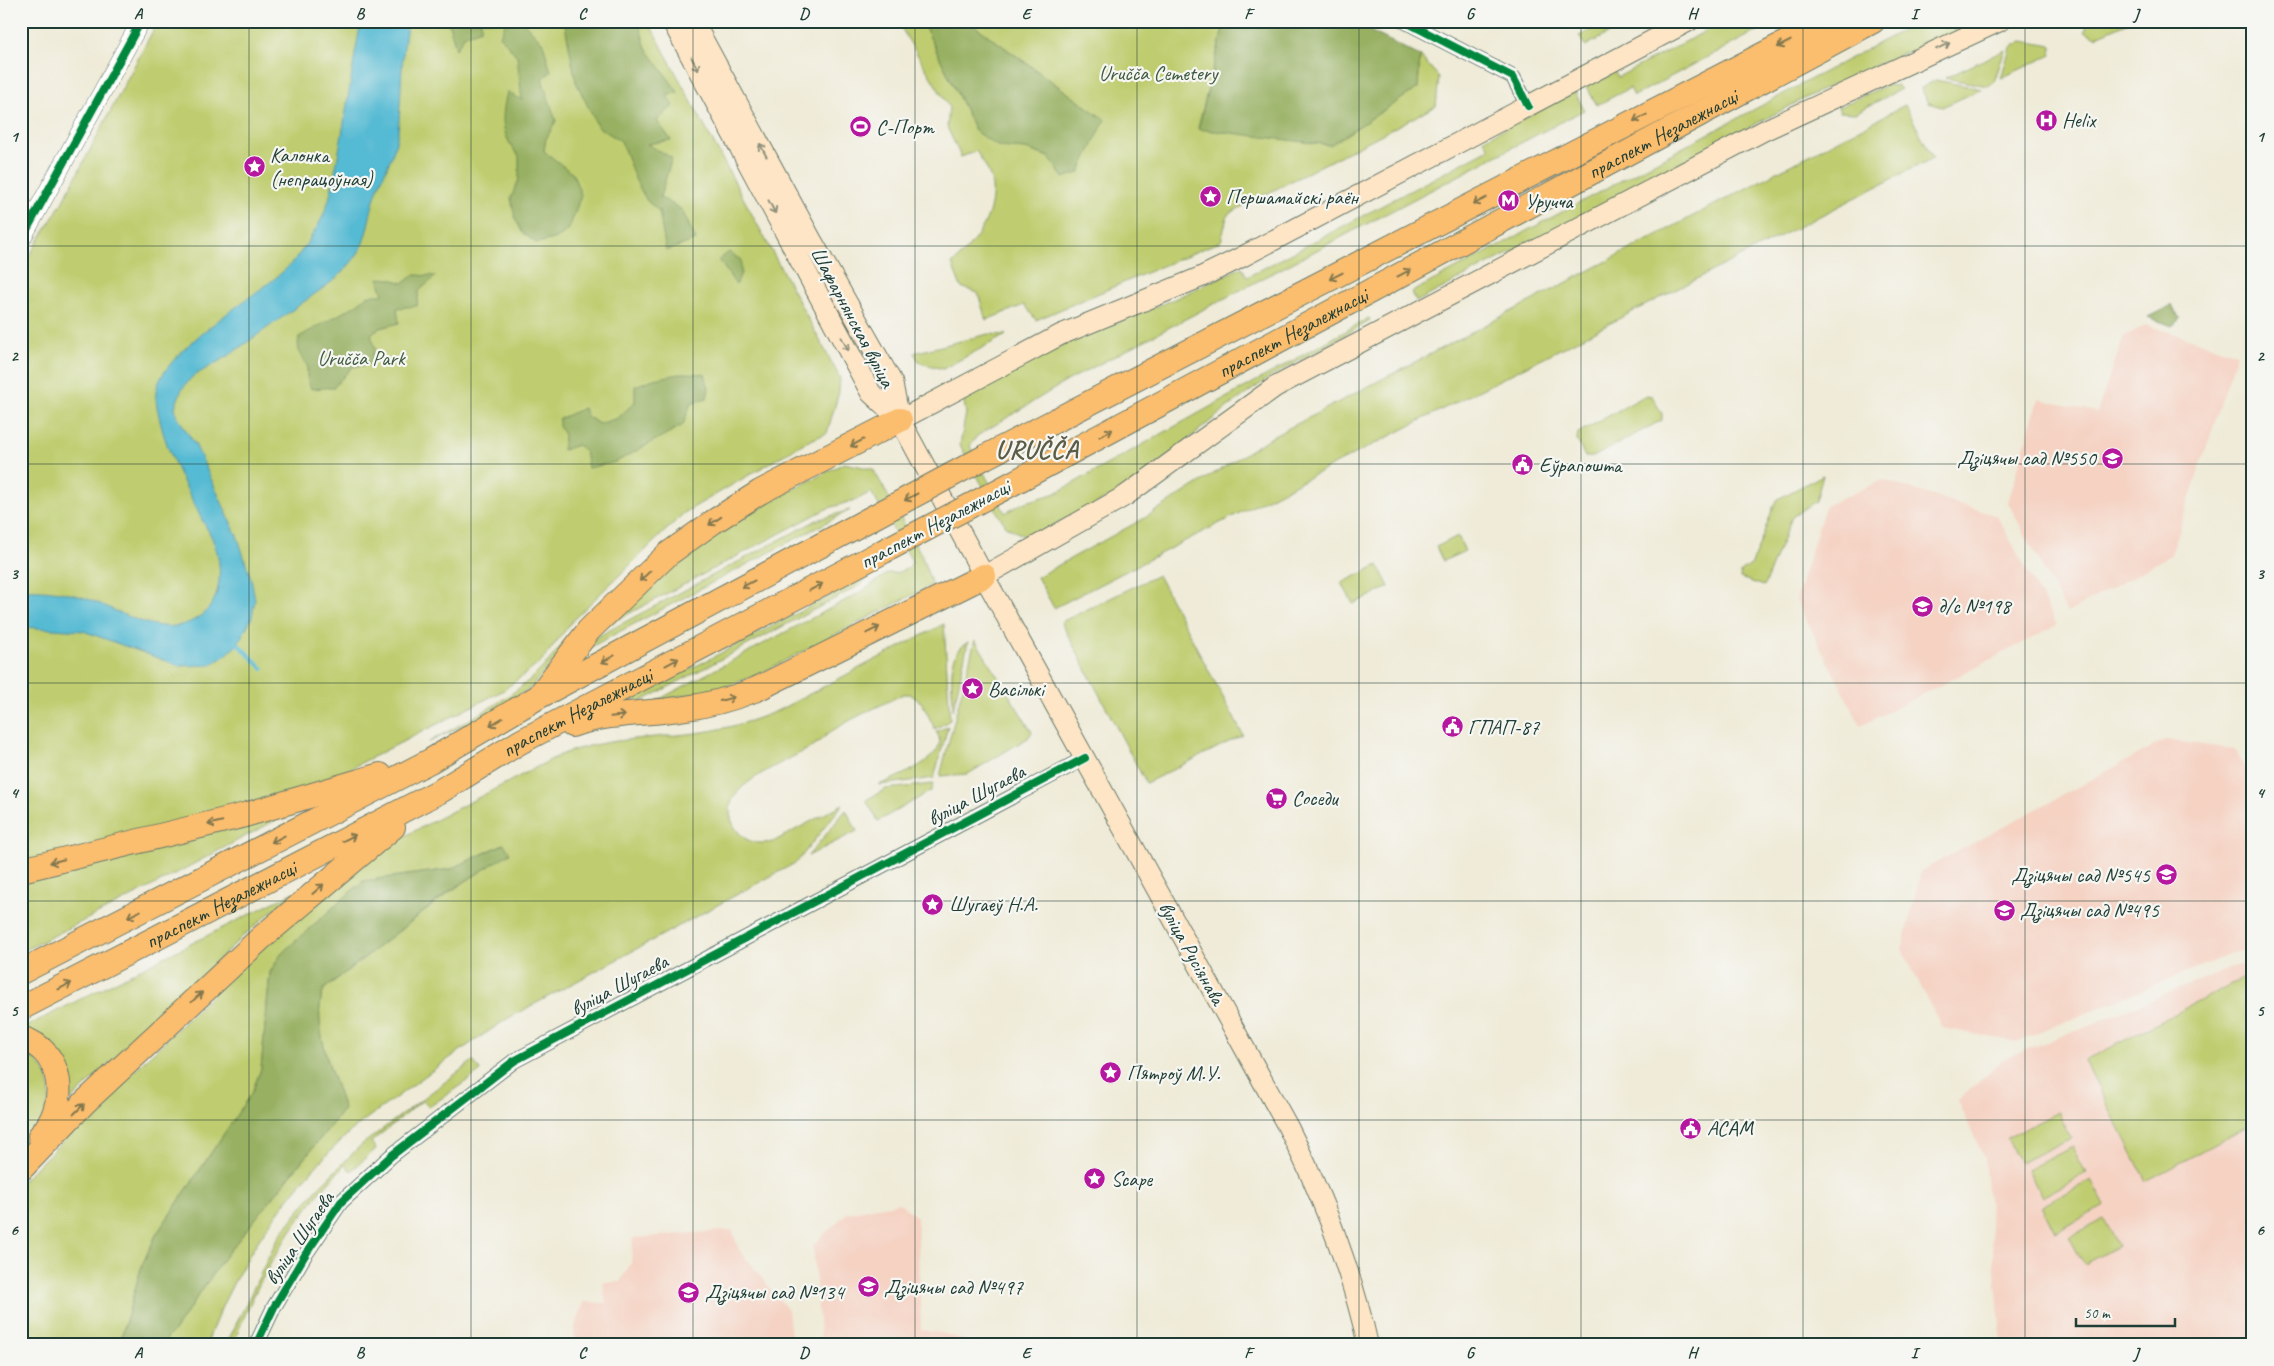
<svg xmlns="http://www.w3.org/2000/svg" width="2274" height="1366" viewBox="0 0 2274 1366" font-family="Caveat,sans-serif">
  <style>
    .built { fill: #f5d2c2 }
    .green { fill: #bfcd6f; stroke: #6f8552 }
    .forest { fill: #97b062; stroke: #5b764b }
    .water { fill: #55bad3; stroke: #3a7c84 }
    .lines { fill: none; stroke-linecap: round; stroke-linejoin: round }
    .stream { stroke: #55bad3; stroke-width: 4 }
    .minor-casing { stroke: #687a6d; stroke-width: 16 }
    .tertiary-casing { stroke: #687a6d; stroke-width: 19 }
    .secondary-casing { stroke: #687a6d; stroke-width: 22 }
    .trunk-casing { stroke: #687a6d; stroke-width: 26 }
    .minor { stroke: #fff; stroke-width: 14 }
    .tertiary { stroke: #fff; stroke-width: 18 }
    .secondary { stroke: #fde5c5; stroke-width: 20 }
    .trunk { stroke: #fbbd6e; stroke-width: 24 }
    .trunk-bridge-casing { stroke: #687a6d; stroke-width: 26; stroke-linecap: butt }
    .trunk-bridge { stroke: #fbbd6e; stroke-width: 24 }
    .cycleway-casing { stroke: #f6f6f2; stroke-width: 11 }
    .cycleway { stroke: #00873e; stroke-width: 8 }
    .oneway { stroke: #82774e }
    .oneway2 { stroke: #8e917c }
    .grid { fill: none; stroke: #1f3d34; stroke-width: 1; stroke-opacity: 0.55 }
    .labels { text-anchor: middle; stroke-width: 4.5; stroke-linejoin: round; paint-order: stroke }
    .park-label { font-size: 21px; fill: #3f5a40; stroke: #f6f6f2 }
    .poi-label { font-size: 21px; fill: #1f3d34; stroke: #f6f6f2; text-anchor: start }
    .street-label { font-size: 21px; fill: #1f3d34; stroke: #f6f6f2 }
    .district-label { font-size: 26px; font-weight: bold; letter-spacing: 1px; fill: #5d5d47; stroke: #f6f6f2 }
    .neatline { fill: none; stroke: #1f3d34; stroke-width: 2 }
    .grid-label { font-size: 16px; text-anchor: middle; font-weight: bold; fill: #1f3d34 }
  </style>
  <rect width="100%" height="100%" fill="#f6f6f2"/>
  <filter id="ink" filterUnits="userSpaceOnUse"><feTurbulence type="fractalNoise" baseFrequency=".02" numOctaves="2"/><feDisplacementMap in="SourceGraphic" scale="10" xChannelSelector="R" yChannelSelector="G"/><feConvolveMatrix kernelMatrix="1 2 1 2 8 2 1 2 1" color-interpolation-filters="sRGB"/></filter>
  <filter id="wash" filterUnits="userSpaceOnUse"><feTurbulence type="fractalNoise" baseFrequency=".0096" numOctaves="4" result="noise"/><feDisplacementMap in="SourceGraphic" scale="20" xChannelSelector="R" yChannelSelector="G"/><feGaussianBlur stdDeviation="1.12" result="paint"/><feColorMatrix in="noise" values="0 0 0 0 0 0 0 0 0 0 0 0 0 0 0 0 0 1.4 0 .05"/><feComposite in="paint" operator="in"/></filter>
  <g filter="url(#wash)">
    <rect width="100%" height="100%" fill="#efebd8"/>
    <path class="built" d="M2147,325l90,29 -66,201 -104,58 -59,-110 30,-104 59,13 27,-76z
      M1883,480l114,36 60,109 -196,101 -65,-126 29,-94z
      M2165,740l70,9 18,36v160l-237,97 -74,-14 -40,-79 19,-78z
      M2253,959v386h-251l-18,-187 -26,-57 46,-42z
      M899,1203l18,14 4,113 21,3 37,12h-158l-8,-100 34,-32z
      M732,1230l7,20 49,60 4,35h-217l-1,-15 10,-28 22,1 -3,-21h17l11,-19 2,-25z"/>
    <path class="green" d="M158,21h490l192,357 -1,14 -12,41 -23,10 -120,70 -110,106 -34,44 -38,28 -147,75 -20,15 -314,83v-595l42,-68z
      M897,21h25l54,111 23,15 27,2 23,8 56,-37 -137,-99h257l-27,107 132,17 88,-57 2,-32 19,21 -3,29 -208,108 -7,27 -185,79 -12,-15 -38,15 -8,-27 -17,-6 -9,-23c21,-19 43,-46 40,-78 -1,-13 -9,-24 -16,-35l-15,6 -14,-30 2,-20z
      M1608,21h8l3,7 -34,18 -6,-10z
      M1725,21h51l-142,75 -4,-8 -33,17 -12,-20 28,-16 5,8z
      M1920,21h65l-50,23 -34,10 -90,41 -395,207 -4,-10z
      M2088,21h43l-36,16 -10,-6z
      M2022,41l30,5 -1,9 -50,23 9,-30z
      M2005,50l-11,32 -6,4 -43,-8z
      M1936,80l46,9 -40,18 -14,-4 -7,-15z
      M1887,85l11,1 3,3 -46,24 -15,-1 -2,-5z
      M1575,92l9,18 -517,271 -90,55 -7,10 35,67 18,-10 33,-10 313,-175 1,3 -101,57 -40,28 -101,82 -100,50 -21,-11 -7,-10 -40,-72 6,-32 -3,-15 99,-53 108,-44 72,-34 5,10 242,-128 -5,-10z
      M1905,105l28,53 -879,450 -17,-31 106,-58 125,-80z
      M988,334l18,1 -63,34 -23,-6 -6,-10z
      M1646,395l6,1 10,18v6l-69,37h-8l-8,-17 1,-7z
      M844,463l29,6 48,85 11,31 -175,90 -35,13 -66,13 205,-109 27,-19h8l14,-6 2,-6 -41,-69 -13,7 -32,10 -226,120 75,-71 43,-30z
      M1823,475l-7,26 -24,16 -28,69 -24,-8 1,-6 11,-8 24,-64z
      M850,510l-269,142 10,-12 226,-120z
      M1458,536l7,15 -22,10 -7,-14z
      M1378,565l11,22 -36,17 -11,-21z
      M878,571l-23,17 -213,113 -11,-1z
      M1158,575l85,160 -97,48 -85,-161z
      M944,624l6,96 -15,9 -13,-26 -12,-9h-7c-23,12 -47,22 -68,35 -9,5 -16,14 -25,19 -20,11 -65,30 -76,49 -8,13 -3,28 7,38 10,9 19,9 32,7l70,-38 -46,58 -290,157c-37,24 -73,50 -109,77 -16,12 -34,23 -48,36 -65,61 -113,130 -144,213h-46l14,-14 49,-72 121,-150c-11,-34 -34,-86 -20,-120l127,-98 58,-38 -6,-9 -52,25 -88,12 -82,73 -11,18 -9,97 -9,23 -96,143 -14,30 -23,80h-98v-163l241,-236 116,-96 182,-95c46,-18 95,-16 143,-23 26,-4 50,-11 74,-21z
      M575,627l5,4 -51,58 -47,28 -53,25c35,-20 73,-38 104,-65 16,-14 29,-33 42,-50z
      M975,640l57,92 -4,6 -60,36 -28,2z
      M968,642l-15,68c0,-24 -8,-54 15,-68z
      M948,726l-14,52 -55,7c15,-7 76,-29 57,-53z
      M933,784l-2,7 -53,30 -12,-21 20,-11z
      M306,804l-165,88 -120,60v-76z
      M846,810l11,21 -49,25z
      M294,892l-53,46 -171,163 -2,-24 -47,-48z
      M2253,973v151l-107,57 -61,-120z
      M21,1050c45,25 31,65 0,96z
      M473,1061l8,10 -52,36 -6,-7 -52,42 5,7 -25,22 -6,-6c-50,50 -88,114 -112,180h-7l53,-109 36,-45 45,-45z
      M2058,1112l13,26 -51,25 -13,-25z
      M2072,1147l14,26 -44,24 -14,-27z
      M2091,1180l14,26 -50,26 -13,-26z
      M2104,1219l14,27 -34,18 -15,-27z"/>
    <path class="forest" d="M448,21h33v8l-16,6 -9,14z
      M506,21h16l21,22 8,29 -9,7 14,42 -10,18 -2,12 29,23 8,21c-12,32 -8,42 -45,48l-14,-11 -7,-14 -4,-20 8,-19v-23c-19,-22 -18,-37 -12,-64l15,8 -5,-44 -17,-20z
      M569,21h69l8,27 32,44 -11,4 7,9 -17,16 14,19 -24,4 25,14 -12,39 22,13 14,30 -30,11 -7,-40 -12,-10 -11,-20 -15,-40 -23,-14 -22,-45 -11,-57z
      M922,21h46l137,99 -26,53 -16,5 -14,-21 -23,-8 -27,-2 -23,-15z
      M1225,21h125l70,35 -2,32 -88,57 -132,-16z
      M729,252l12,8v13l-5,12 -17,-25z
      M414,275l22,1 -17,15 -2,15 -20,2 2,15 -19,5 -9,6 4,15 -6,16 -17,2 -18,20 -23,2 -4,-12v-12c-8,-9 -10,-17 -8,-28l57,-32 13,-10h14l-5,-17 13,1 12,4z
      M2172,305l8,14 -8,7 -24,-9z
      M685,373l20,1 4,14 -2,10 -16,5 -8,22 -67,37 -28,6 -3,-17 -7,-6 -15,5 1,-15 -5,-9v-7l25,-11 3,8 12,8 19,-6 17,-16v-16l19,-7z
      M504,844l6,9 -60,38 -126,98c-14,34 9,86 20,120l-121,150 -49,72 -14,14h-41l23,-80 14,-30 96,-143 9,-23 9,-96 11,-19 82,-73 88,-12z"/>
    <path class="water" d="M361,21h47c-8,39 -6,73 -10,111 -3,24 -16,43 -23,65 -5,16 -7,34 -13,49 -5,12 -20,27 -29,35l-105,75 -36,21 -10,12 -7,18 2,9 19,30 42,92 14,44 3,18 -3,17 -14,27 -13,12 -15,9 -30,1 -97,-35 -62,-4v-37c21,-1 41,1 61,7 39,12 84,50 123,15 17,-15 17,-46 10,-66 -3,-10 -9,-19 -14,-28 -15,-32 -33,-62 -41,-97 -2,-10 -5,-20 -4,-30 7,-39 93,-91 123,-116 16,-13 28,-31 38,-48 14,-22 16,-47 21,-71 9,-45 14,-90 23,-135z"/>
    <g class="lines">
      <path class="stream" d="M235,641l28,28"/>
    </g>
  </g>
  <g filter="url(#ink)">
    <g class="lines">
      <defs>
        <path id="minor" d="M1404,21l109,56 15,29
          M256,1345l18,-38 31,-52 36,-53 50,-46 123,-95 571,-303"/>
        <path id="tertiary" d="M21,240l120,-219"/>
        <path id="secondary" d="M672,21l199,372 29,27
          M693,21l118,218 81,143 8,38 84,156 304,551c35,70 63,141 80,218
          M900,420l160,-85 141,-58 35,-17 453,-239
          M984,576l141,-80 150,-109 490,-257 235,-109"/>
        <g id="trunk">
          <path d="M985,457l843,-436"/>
          <path id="s1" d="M1002,489l871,-468"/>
          <path d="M542,692l47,-62 79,-76 45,-32 47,-30 140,-72"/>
          <path d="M572,725c34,-12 71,-11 107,-16 27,-3 53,-10 78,-20l227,-113"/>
          <path d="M21,870l224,-55 135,-40"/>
          <path d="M21,972l409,-211 108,-64 330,-177"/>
          <path id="s2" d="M21,1008l421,-218 78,-48 364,-191"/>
          <path d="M21,1038c44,13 48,68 19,98"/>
          <path d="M21,1169l64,-67 176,-164 132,-111"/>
        </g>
      </defs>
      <use href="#minor" class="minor-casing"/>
      <use href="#tertiary" class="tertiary-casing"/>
      <use href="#secondary" class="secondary-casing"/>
      <use href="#trunk" class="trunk-casing"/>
      <use href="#minor" class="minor"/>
      <use href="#tertiary" class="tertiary"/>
      <use href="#secondary" class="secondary"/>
      <use href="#trunk" class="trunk"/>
      <defs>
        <path id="trunk-bridge" d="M868,520l117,-63
          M884,551l118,-62"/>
      </defs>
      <use href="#trunk-bridge" class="trunk-bridge-casing"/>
      <use href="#trunk-bridge" class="trunk-bridge"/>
      <defs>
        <path id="cycleway" d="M1404,21l109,56 15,29
          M21,240l120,-219
          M256,1345l18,-38 31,-52 36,-53 50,-46 123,-95 571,-303"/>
      </defs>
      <use href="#cycleway" class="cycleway-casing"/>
      <use href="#cycleway" class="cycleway"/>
    </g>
    <defs><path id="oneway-shaft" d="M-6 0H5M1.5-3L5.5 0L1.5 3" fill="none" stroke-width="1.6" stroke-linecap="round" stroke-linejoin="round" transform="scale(1.25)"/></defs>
    <g class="oneway">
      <use href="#oneway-shaft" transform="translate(1784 44) rotate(153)"/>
      <use href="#oneway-shaft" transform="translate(1640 118) rotate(153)"/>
      <use href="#oneway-shaft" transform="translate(1480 201) rotate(153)"/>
      <use href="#oneway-shaft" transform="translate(1404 273) rotate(-28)"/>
      <use href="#oneway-shaft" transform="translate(1336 276) rotate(153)"/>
      <use href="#oneway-shaft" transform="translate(1106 433) rotate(-28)"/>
      <use href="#oneway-shaft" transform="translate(857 443) rotate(152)"/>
      <use href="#oneway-shaft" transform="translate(911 497) rotate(152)"/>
      <use href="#oneway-shaft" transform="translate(715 521) rotate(146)"/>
      <use href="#oneway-shaft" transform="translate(645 576) rotate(137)"/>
      <use href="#oneway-shaft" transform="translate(748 584) rotate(152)"/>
      <use href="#oneway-shaft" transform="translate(816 587) rotate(-28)"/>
      <use href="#oneway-shaft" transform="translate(873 630) rotate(-27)"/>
      <use href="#oneway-shaft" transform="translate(608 659) rotate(152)"/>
      <use href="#oneway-shaft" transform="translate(672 662) rotate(-28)"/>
      <use href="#oneway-shaft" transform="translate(727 699) rotate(-15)"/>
      <use href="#oneway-shaft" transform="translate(618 716) rotate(-6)"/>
      <use href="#oneway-shaft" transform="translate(496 722) rotate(149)"/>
      <use href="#oneway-shaft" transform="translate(215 823) rotate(166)"/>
      <use href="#oneway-shaft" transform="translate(349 838) rotate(-27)"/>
      <use href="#oneway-shaft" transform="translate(278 839) rotate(153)"/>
      <use href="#oneway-shaft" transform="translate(57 861) rotate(166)"/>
      <use href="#oneway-shaft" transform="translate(318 889) rotate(-41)"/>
      <use href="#oneway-shaft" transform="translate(134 914) rotate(153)"/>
      <use href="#oneway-shaft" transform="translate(65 986) rotate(-27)"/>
      <use href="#oneway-shaft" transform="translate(197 997) rotate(-43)"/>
      <use href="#oneway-shaft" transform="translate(79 1109) rotate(-45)"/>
    </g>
    <g class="oneway2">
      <use href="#oneway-shaft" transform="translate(1943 46) rotate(-24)"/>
      <use href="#oneway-shaft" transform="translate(695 64) rotate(62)"/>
      <use href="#oneway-shaft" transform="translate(763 150) rotate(-118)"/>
      <use href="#oneway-shaft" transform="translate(772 207) rotate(62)"/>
      <use href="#oneway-shaft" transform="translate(845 344) rotate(62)"/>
    </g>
  </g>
  <path class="grid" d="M249,21v1324M471,21v1324M693,21v1324M915,21v1324M1137,21v1324M1359,21v1324M1581,21v1324M1803,21v1324M2025,21v1324M21,246h2232M21,464h2232M21,683h2232M21,901h2232M21,1120h2232"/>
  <defs>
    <symbol id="hospital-disc" viewBox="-11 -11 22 22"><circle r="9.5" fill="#b5179e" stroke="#f6f6f2"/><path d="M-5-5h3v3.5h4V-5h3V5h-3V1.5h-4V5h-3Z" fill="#fff"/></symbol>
    <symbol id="stadium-disc" viewBox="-11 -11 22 22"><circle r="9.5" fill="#b5179e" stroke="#f6f6f2"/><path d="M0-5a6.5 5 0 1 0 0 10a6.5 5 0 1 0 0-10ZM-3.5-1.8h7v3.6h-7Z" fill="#fff"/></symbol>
    <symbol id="sight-disc" viewBox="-11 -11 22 22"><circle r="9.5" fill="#b5179e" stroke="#f6f6f2"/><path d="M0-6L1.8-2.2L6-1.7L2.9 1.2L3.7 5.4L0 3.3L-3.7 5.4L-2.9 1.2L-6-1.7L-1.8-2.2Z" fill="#fff"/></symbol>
    <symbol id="metro-disc" viewBox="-11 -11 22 22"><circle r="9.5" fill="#b5179e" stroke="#f6f6f2"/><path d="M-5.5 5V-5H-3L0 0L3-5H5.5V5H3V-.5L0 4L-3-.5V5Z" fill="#fff"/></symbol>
    <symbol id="school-disc" viewBox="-11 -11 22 22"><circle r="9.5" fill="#b5179e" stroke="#f6f6f2"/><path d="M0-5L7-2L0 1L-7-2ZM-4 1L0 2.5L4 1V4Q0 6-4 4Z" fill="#fff"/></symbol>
    <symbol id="civic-disc" viewBox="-11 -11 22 22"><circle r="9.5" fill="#b5179e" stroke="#f6f6f2"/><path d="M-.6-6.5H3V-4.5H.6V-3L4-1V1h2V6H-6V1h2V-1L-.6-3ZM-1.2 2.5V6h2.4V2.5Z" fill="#fff"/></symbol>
    <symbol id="supermarket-disc" viewBox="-11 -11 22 22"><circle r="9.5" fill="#b5179e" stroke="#f6f6f2"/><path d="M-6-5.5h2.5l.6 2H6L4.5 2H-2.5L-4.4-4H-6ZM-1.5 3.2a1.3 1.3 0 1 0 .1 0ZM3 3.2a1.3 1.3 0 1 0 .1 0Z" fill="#fff"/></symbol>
  </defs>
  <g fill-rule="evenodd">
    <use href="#hospital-disc" x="2034" y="108" width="25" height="25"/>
    <use href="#stadium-disc" x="848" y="114" width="25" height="25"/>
    <use href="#sight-disc" x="242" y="154" width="25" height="25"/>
    <use href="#sight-disc" x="1198" y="184" width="25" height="25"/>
    <use href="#metro-disc" x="1496" y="188" width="25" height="25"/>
    <use href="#school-disc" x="2100" y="446" width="25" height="25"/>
    <use href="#civic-disc" x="1510" y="452" width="25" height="25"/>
    <use href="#school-disc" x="1910" y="594" width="25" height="25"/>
    <use href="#sight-disc" x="960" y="676" width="25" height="25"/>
    <use href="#civic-disc" x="1440" y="714" width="25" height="25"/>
    <use href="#supermarket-disc" x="1264" y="786" width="25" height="25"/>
    <use href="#school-disc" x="2154" y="862" width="25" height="25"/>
    <use href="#sight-disc" x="920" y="892" width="25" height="25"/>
    <use href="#school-disc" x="1992" y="898" width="25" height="25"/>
    <use href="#sight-disc" x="1098" y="1060" width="25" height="25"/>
    <use href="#civic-disc" x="1678" y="1116" width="25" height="25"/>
    <use href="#sight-disc" x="1082" y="1166" width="25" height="25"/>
    <use href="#school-disc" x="856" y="1274" width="25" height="25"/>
    <use href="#school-disc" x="676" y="1280" width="25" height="25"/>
  </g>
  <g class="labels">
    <g class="park-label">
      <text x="1158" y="80">Uručča Cemetery</text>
      <text x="361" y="365">Uručča Park</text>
    </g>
    <g class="poi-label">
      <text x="2062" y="127">Helix</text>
      <text x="876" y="134">С-Порт</text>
      <text x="270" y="162">Калонка<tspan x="270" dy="24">(непрацоўная)</tspan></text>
      <text x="1226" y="204">Першамайскі раён</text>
      <text x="1525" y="208">Уручча</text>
      <text x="2096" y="465" text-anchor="end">Дзіцячы сад №550</text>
      <text x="1539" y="472">Еўрапошта</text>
      <text x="1938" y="613">д/с №198</text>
      <text x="988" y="696">Васількі</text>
      <text x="1468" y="734">ГПАП-87</text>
      <text x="1292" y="805">Соседи</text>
      <text x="2150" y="882" text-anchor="end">Дзіцячы сад №545</text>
      <text x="949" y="911">Шугаеў Н.А.</text>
      <text x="2020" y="917">Дзіцячы сад №495</text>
      <text x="1127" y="1080">Пятроў М.У.</text>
      <text x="1707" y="1135">АСАМ</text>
      <text x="1111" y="1186">Scape</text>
      <text x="884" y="1294">Дзіцячы сад №497</text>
      <text x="705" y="1299">Дзіцячы сад №134</text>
    </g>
    <g class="street-label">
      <text dy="7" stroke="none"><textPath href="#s1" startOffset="750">праспект Незалежнасці</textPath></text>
      <text transform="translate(853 317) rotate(62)" y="7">Шафарнянская вуліца</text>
      <text dy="7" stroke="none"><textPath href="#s1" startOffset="330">праспект Незалежнасці</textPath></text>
      <text transform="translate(935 524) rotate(-28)" y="7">праспект Незалежнасці</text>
      <text dy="7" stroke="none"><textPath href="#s2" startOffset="630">праспект Незалежнасці</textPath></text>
      <text transform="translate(976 795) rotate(-28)" y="7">вуліца Шугаева</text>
      <text dy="7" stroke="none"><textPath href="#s2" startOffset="225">праспект Незалежнасці</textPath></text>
      <text transform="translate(1192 953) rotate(61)" y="7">вуліца Русіянава</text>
      <text transform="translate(619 985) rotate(-28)" y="7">вуліца Шугаева</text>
      <text transform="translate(299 1238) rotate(-56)" y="7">вуліца Шугаева</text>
    </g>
    <g class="district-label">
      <text x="1037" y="458">URUČČA</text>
    </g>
  </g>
  <rect width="2274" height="1366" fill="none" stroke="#f6f6f2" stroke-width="55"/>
  <path d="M2076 1318v8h99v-8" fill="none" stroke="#1f3d34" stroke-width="2.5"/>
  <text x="2084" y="1318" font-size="15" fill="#1f3d34" stroke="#f6f6f2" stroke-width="4" paint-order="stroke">50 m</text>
  <rect x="28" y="28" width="2218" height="1310" class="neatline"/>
  <g class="grid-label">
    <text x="138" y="19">A</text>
    <text x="360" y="19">B</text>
    <text x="582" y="19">C</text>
    <text x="804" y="19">D</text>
    <text x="1026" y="19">E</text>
    <text x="1248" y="19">F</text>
    <text x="1470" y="19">G</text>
    <text x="1692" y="19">H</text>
    <text x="1914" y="19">I</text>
    <text x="2136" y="19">J</text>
    <text x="14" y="142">1</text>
    <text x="2260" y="142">1</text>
    <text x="14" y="361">2</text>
    <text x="2260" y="361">2</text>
    <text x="14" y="579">3</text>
    <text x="2260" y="579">3</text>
    <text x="14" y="798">4</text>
    <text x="2260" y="798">4</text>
    <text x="14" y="1016">5</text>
    <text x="2260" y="1016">5</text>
    <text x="14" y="1235">6</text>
    <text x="2260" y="1235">6</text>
    <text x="138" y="1358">A</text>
    <text x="360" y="1358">B</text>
    <text x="582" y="1358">C</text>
    <text x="804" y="1358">D</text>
    <text x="1026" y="1358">E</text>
    <text x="1248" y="1358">F</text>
    <text x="1470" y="1358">G</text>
    <text x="1692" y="1358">H</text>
    <text x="1914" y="1358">I</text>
    <text x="2136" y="1358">J</text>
  </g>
</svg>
